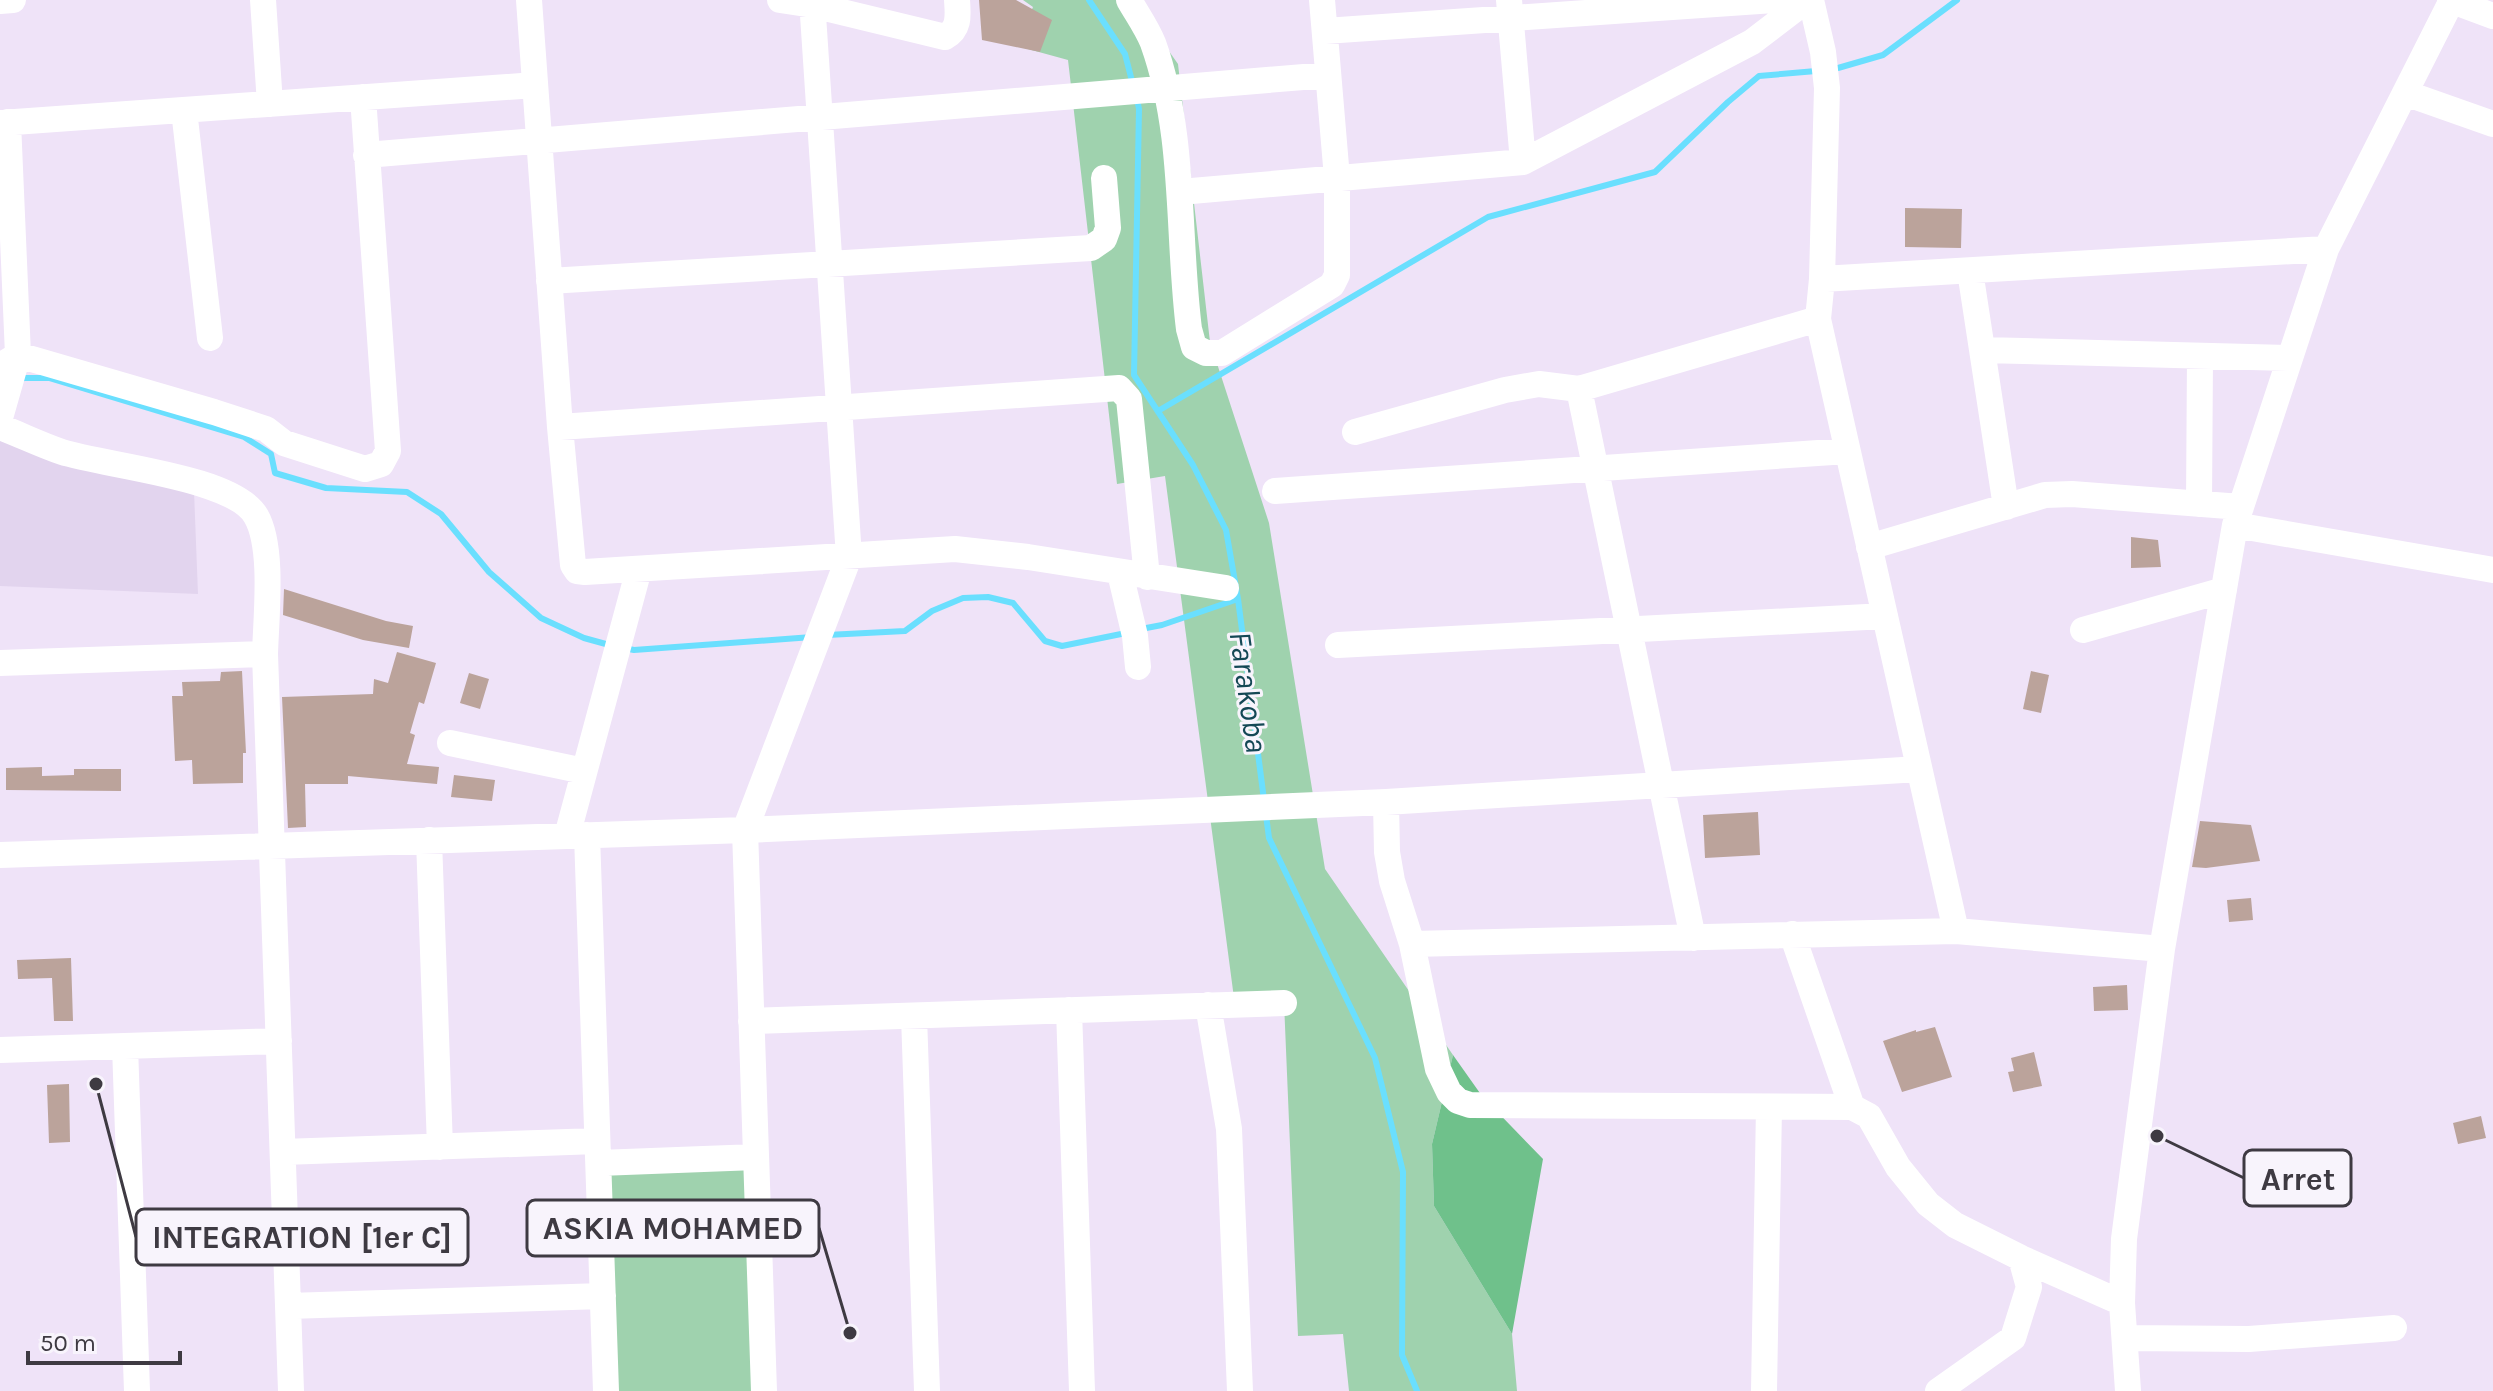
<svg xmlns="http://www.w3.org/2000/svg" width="2493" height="1391" viewBox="0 0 2493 1391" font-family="Karla,sans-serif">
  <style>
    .built { fill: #e2d4ee }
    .green { fill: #9fd2ae }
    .forest { fill: #6fc18b }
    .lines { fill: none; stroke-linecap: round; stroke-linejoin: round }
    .stream { stroke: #6adffe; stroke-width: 6 }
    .building { fill: #bba39b }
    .minor { stroke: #fff; stroke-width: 26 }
    .labels { text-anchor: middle; stroke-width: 6; stroke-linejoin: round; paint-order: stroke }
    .water-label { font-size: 32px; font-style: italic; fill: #144855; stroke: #f8f4fc }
    .leader { fill: none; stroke: #3e3a42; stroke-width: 3 }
    .callout-dot { fill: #3e3a42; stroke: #f8f4fc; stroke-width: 3 }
    .callout { fill: #f8f4fc; stroke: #3e3a42; stroke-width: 3 }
    .callout-label { font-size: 32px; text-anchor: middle; font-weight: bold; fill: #3e3a42 }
  </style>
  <rect width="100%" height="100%" fill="#efe3f8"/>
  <path class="built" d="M0,435l194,56 4,103 -198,-8z"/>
  <path class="green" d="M1023,0h110l45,64 32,278 59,181 56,346 128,186 -21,89 2,62 78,128 5,57h-168l-6,-57 -45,2 -14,-334 -50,-4 -69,-522 -48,8 -49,-424 -51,-14 16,-39z
    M746,1159l8,232h-137l-8,-227z"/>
  <path class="forest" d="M1453,1055l29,41 61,63 -31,175 -78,-128 -2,-62z"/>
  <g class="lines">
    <path class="stream" d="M1089,0l36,54 8,31
      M1838,68l45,-13 74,-55
      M1137,99l2,10 -5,266 59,90 33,65 12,69 26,201
      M17,380l7,-2h25l195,59 27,17 4,19 51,15 81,4 34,22 48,58 52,46 43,20 29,8
      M1158,411l330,-194 167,-45 73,-70 31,-26 57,-5
      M1141,629l21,-4 76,-26
      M827,635l78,-4 27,-20 31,-13 25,-1 25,6 32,38 17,5 64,-13
      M624,648l10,2 178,-13
      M1266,815l3,23 106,220 28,114 -1,183 15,36"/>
  </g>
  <path class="building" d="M979,0h37l36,20 -12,32 -58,-12z
    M1905,208l57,1 -1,39 -56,-1z
    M2131,537l27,3 3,27 -30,1z
    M284,589l102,32 27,5 -4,22 -46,-8 -80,-25z
    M397,652l39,11 -12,41 -5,-2 -9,31 5,2 -8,29 32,3 -2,17 -89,-8v8h-43l1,43 -18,1 -6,-131 91,-3 1,-15 14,4z
    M242,671l4,82h-3v30l-50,1 -1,-24 -17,1 -3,-65h11l-1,-14 38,-1 1,-9z
    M2031,671l18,4 -8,38 -18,-4z
    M469,673l20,6 -9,30 -20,-6z
    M42,767v9l32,-1v-6h47v22l-115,-1v-22z
    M454,775l41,5 -3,21 -41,-4z
    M1758,812l2,43 -55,3 -2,-43z
    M2200,821l51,4 9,36 -54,7 -14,-1z
    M2251,898l2,22 -24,2 -2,-22z
    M71,958l2,63h-19l-2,-43 -34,1 -1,-19z
    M2127,985l1,25 -34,1 -1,-24z
    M1935,1027l17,50 -50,15 -19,-51 33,-11v2z
    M2034,1052l8,34 -29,6 -5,-20 6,-1 -3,-13z
    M69,1084l1,58 -21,1 -2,-58z
    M2481,1116l5,22 -28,6 -5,-21z"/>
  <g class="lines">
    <path class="minor" d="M263,0l7,104
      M529,0l31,427 13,138 4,6 8,1 370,-23 73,8 198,31
      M780,0l33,5 132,32c15,-8 13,-22 12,-37
      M1129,0c8,14 18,28 24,43 33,92 24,191 36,286l5,18 12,6h16l110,-68 5,-10v-97l-15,-178
      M1509,0l14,162
      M1811,0l12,52 4,36 -5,191 -4,40 138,612
      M2450,0l43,16
      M0,1l13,-1
      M1325,31l449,-31
      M2405,93l88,31
      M184,110l26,228
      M0,123l535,-38
      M366,155l962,-80
      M1180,192l343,-30 229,-120 55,-42
      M1970,271l36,236
      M1822,279l504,-30
      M549,281l542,-33 13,-9 4,-11 -4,-50
      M1982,350l308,8
      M0,366l18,-11 196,57 52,17 18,14 81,26 16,-5 7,-13 -25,-354
      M1579,389l114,549
      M0,418l18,-63 -10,-233
      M0,427c21,8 41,18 62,25 44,14 172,25 194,64 18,31 10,101 9,138l26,737
      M560,427l559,-39 10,11 18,178
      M1355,432l150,-42 34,-6 40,5 239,-70
      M1275,491l572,-40
      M2199,504l1,-148
      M2235,525l258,45
      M1869,547l176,-52 27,-1 169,13
      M1120,573l15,63 3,31
      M2083,630l141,-40
      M1338,645l547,-29
      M0,663l265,-9
      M450,743l134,28
      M1386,802l1,50 5,29 20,63 26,125 11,23 9,9 12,4 382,2 17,9 29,51 30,37 27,21 66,33 101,45
      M587,835l19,556
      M567,836l72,-267
      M429,840l11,307
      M0,855l745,-25 641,-28 533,-33
      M1792,934l60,173
      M1412,944l544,-13 206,18
      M1208,1005l21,124 11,262
      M1069,1010l13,381
      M914,1016l13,375
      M751,1021l533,-18
      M125,1046l12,345
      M0,1050l279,-9
      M283,1152l314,-11
      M599,1163l157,-6
      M288,1306l315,-10
      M2125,1338l124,1 145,-11
      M764,1391l-19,-561 104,-273 -37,-557
      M1764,1391l5,-284
      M1938,1391l75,-53 16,-51 -8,-29
      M2128,1391l-6,-88 2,-64 38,-290 73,-424 91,-276 126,-249"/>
  </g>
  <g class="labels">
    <g class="water-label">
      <text transform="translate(1249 692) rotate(82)" y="11">Farakoba</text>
    </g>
  </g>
  <path class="leader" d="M2157 1136L2244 1178M850 1333L819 1228M96 1084L136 1237"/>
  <g class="callout-dot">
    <circle cx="2157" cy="1136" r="8"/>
    <circle cx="850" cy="1333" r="8"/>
    <circle cx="96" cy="1084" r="8"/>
  </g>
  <g class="callout">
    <rect x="2244" y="1150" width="107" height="56" rx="8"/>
    <rect x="527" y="1200" width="292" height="56" rx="8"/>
    <rect x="136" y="1209" width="332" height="56" rx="8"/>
  </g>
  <g class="callout-label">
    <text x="2298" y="1190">Arret</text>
    <text x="673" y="1239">ASKIA MOHAMED</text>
    <text x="302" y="1248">INTEGRATION [1er C]</text>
  </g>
  <path d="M28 1351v12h152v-12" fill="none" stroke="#3e3a42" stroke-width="4"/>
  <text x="40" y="1351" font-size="24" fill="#3e3a42" stroke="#f8f4fc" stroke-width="6" paint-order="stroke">50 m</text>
</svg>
